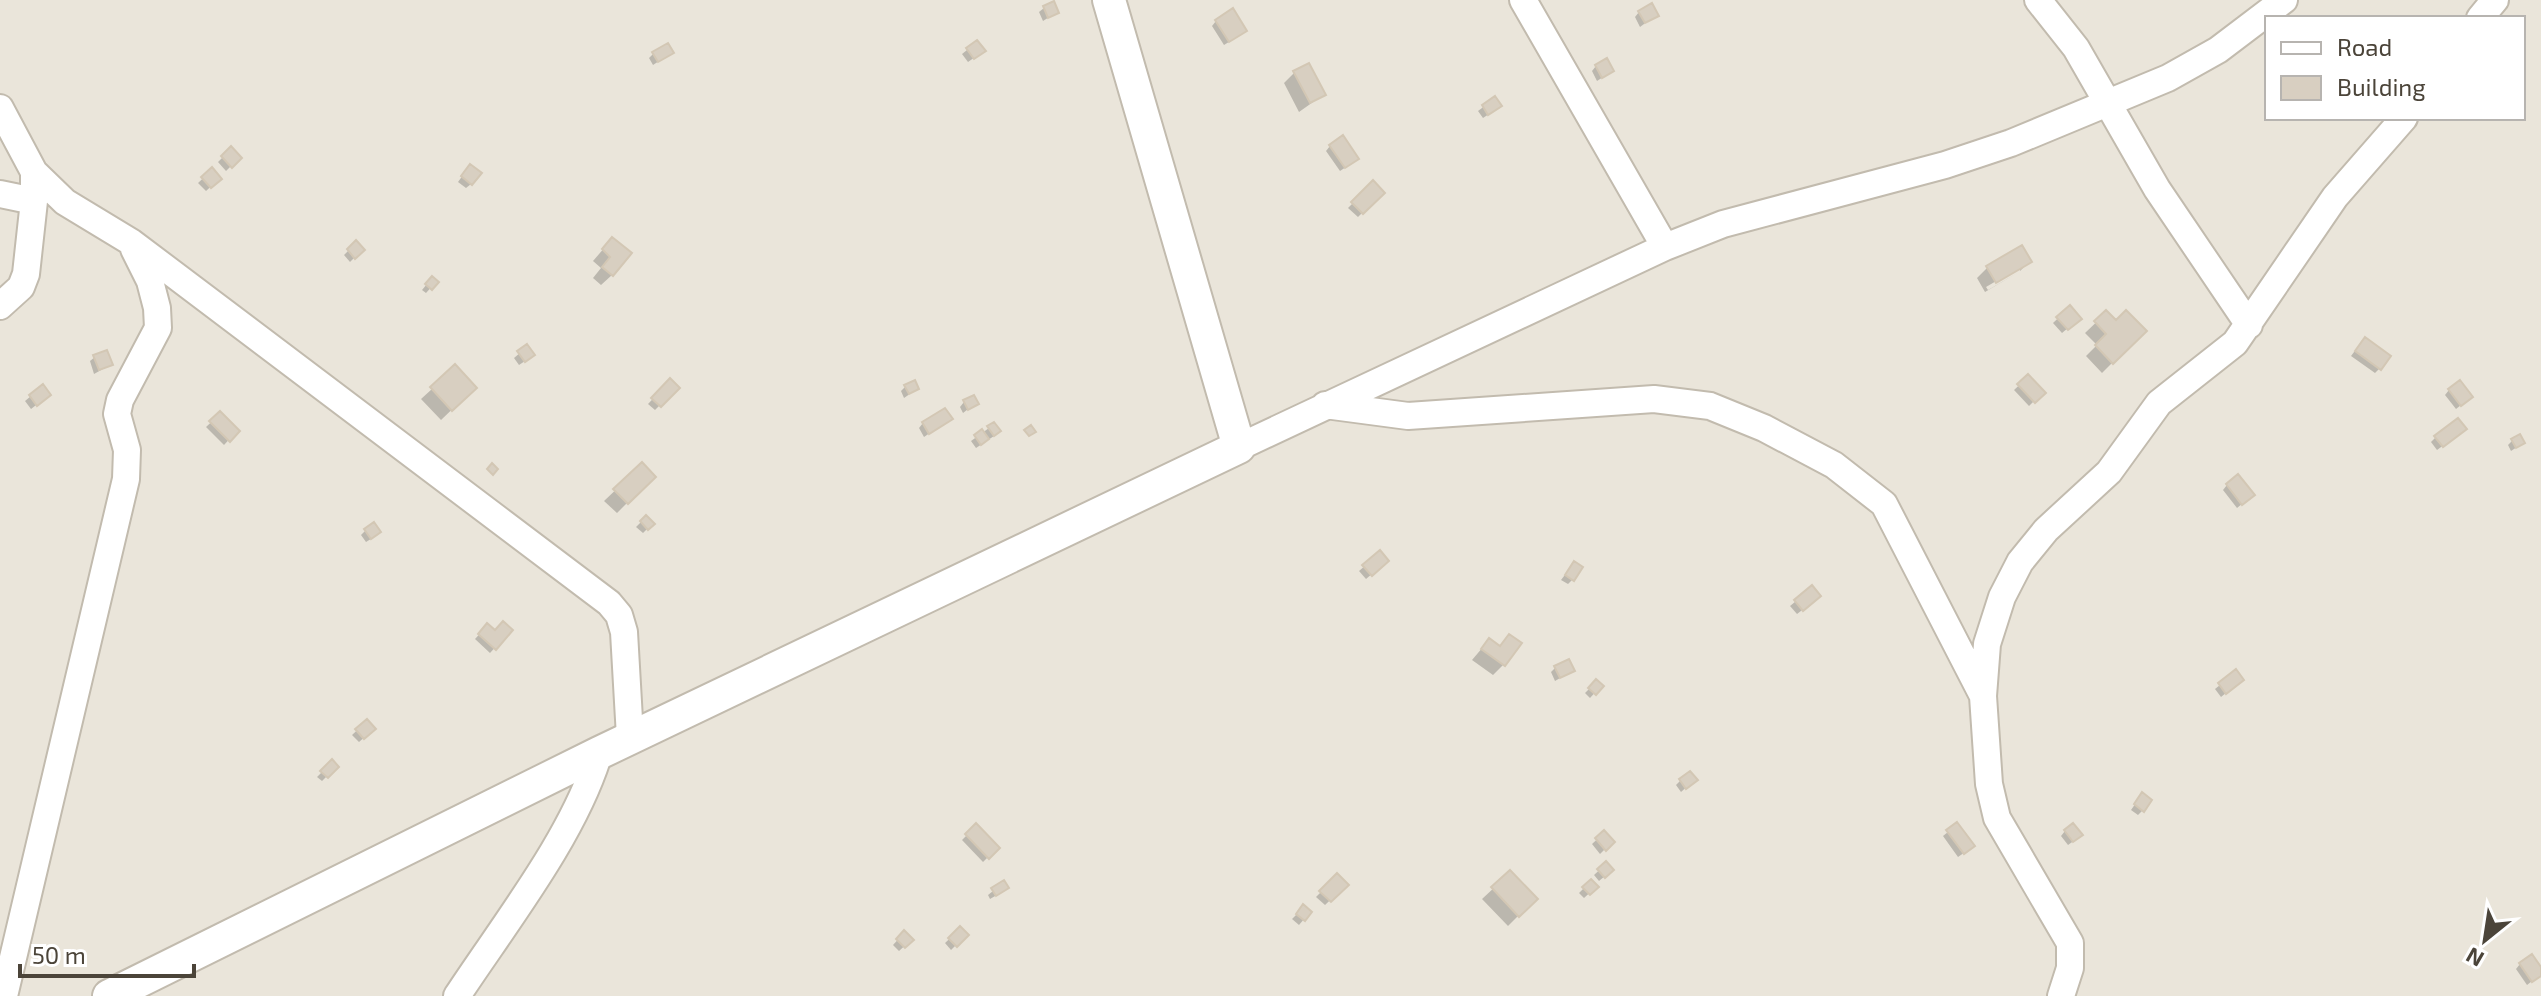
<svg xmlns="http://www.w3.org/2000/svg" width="2541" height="996" viewBox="0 0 2541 996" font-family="'Exo 2',sans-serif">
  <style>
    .residential { fill: #eae5da; fill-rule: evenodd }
    .shadow { fill: #0003 }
    .building { fill: #d8cfc1; stroke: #d3c7b4; stroke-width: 2 }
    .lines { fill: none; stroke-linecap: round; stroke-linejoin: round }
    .minor-casing { stroke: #c2bbae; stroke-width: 30 }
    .tertiary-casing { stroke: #c2bbae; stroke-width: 36 }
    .minor { stroke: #fff; stroke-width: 26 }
    .tertiary { stroke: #fff; stroke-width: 32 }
  </style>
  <rect width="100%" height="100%" fill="#f6f3ec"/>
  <path class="residential" d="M0,0h2541v996h-2541zM2267,18h256v100h-256z"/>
  <path class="shadow" d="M1044,8l13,4 -14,9 -4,-9z
    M1639,12l17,3 -16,12 -5,-10z
    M1216,21l24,14 -16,10 -12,-19z
    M977,42l1,13 -10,7 -6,-8z
    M654,53h17l-18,12 -4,-7z
    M1596,66l16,5 -15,10 -5,-10z
    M1294,73l29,22 -24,17 -15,-29z
    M1494,99l1,11 -12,8 -5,-7z
    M1330,146l22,17 -12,8 -14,-20z
    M231,149l8,9 -13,13 -8,-9z
    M212,170l7,9 -13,12 -8,-8z
    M466,171l5,13 -5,4 -8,-6z
    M1373,183l9,10 -24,24 -10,-9z
    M612,239v36l-11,10 -8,-7 8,-10 -8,-7z
    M356,243l6,7 -12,12 -6,-7z
    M2029,262l-9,9v-4l-34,20 2,3 31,-18 -34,20 -8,-14 10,-10z
    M432,278l4,4 -10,11 -4,-3z
    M2070,307l4,16 -12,10 -9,-10z
    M2106,313l10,10 28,8 -42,42 -16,-17 11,-11 -12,-12z
    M2360,344l19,25 -4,4 -24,-17z
    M527,347l1,12 -9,6 -5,-7z
    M95,357l15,8 -16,9 -4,-13z
    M2028,377l15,15 -14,14 -15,-16z
    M670,381l7,7 -22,22 -7,-6z
    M42,387l2,12 -13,10 -6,-8z
    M905,387l12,2 -13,9 -3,-7z
    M432,389l32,9 -23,22 -20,-21z
    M2449,390l17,11 -10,8 -11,-14z
    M964,402l12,1 -13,10 -3,-6z
    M220,414l17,17 -13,14 -18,-18z
    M950,419l-26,18 -5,-9 4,-5z
    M989,428l5,8 -18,12 -5,-7z
    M2460,433l-23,17 -6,-8 4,-4z
    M2512,441l11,2 -12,8 -3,-6z
    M642,465l11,12 -36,36 -13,-12z
    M2227,485l21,14 -11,9 -14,-18z
    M646,517l6,7 -9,9 -7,-6z
    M365,531l9,6 -8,5 -5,-7z
    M1380,553l7,8 -21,18 -7,-8z
    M1574,563l-1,16 -5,5 -7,-4z
    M1812,588l2,13 -17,13 -7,-8z
    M487,626l8,7 16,-3 -21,23 -15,-14z
    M1489,640l14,25 -10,10 -21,-15z
    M1556,667l16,4 -17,10 -4,-9z
    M1596,682l5,4 -11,12 -5,-5z
    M2237,684l-16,13 -6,-8 5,-4z
    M367,721l7,8 -15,13 -7,-7z
    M332,762l4,5 -14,14 -5,-4z
    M1680,781l10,3 -9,8 -5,-7z
    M2138,800l4,11 -4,4 -7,-5z
    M976,826l21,22 -14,14 -21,-22z
    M2065,831l10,9 -7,5 -7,-9z
    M1948,832l20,18 -10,7 -15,-21z
    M1604,833l8,9 -12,12 -8,-10z
    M1606,864l6,6 -13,11 -5,-6z
    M1510,873l25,26 -27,27 -26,-27z
    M1337,876l9,9 -21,20 -9,-8z
    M1591,881l5,6 -12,11 -5,-5z
    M1003,883l-1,9 -12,7 -2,-4z
    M1304,907l6,5 -11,13 -7,-6z
    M960,929l6,6 -15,15 -6,-7z
    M904,933l7,7 -12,11 -6,-6z
    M2520,964l21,6v4l-14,11 -11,-16z"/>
  <path class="building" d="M1054,1l5,12 -11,5 -5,-12z
    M1652,3l7,13 -14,7 -7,-12z
    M1233,8l14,23 -18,11 -14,-22z
    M977,40l9,11 -12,8 -8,-11z
    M668,43l6,10 -16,9 -6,-10z
    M1607,58l7,13 -12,7 -7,-13z
    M1309,63l17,32 -16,8 -17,-32z
    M1495,96l7,10 -14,9 -6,-10z
    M1343,135l16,24 -14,9 -16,-23z
    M231,146l11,12 -10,10 -11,-12z
    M470,164l12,9 -10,12 -11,-9z
    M212,167l10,12 -11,9 -10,-11z
    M1373,180l12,13 -22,21 -12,-12z
    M612,237l20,16 -19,23 -11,-9 8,-10 -8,-8z
    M356,240l9,10 -10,9 -8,-10z
    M2022,245l10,17 -36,21 -10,-17z
    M432,276l7,6 -7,8 -7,-6z
    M2070,305l12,14 -14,11 -12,-13z
    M2106,310l10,10 10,-10 21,21 -34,33 -18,-19 11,-11 -12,-13z
    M2365,337l26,19 -10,14 -26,-19z
    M527,344l8,11 -10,7 -8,-11z
    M107,350l6,15 -14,5 -6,-15z
    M455,364l22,24 -25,23 -22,-24z
    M2028,374l18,19 -11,10 -18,-19z
    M670,378l10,10 -19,19 -10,-9z
    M915,380l4,9 -10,5 -5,-9z
    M2460,380l13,17 -12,9 -13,-17z
    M43,384l8,11 -14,11 -8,-11z
    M974,395l5,9 -11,6 -5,-10z
    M945,408l8,11 -24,15 -7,-12z
    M220,411l20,20 -10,11 -21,-21z
    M2458,418l9,11 -24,18 -9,-11z
    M994,422l7,9 -7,5 -7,-10z
    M1031,425l5,7 -7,4 -5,-6z
    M982,429l7,10 -8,6 -7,-10z
    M2520,434l5,9 -9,5 -5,-9z
    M642,462l14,15 -28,27 -15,-15z
    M492,463l6,6 -5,6 -6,-6z
    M2238,474l17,21 -13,10 -16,-21z
    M646,515l9,9 -7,6 -8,-9z
    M374,522l7,10 -10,7 -7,-10z
    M1380,550l9,11 -17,15 -10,-11z
    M1574,561l9,6 -9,14 -9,-6z
    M1812,585l9,11 -18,15 -9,-11z
    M503,621l10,9 -17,20 -18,-16 9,-11 8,7z
    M1509,634l13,9 -17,23 -24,-17 8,-11 11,8z
    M1569,659l6,12 -15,7 -6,-12z
    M2236,669l8,11 -18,14 -8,-11z
    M1596,679l8,7 -8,9 -8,-7z
    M367,719l9,10 -12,10 -9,-10z
    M332,759l7,8 -11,11 -8,-7z
    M1690,771l8,9 -12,9 -7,-10z
    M2142,792l10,8 -8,12 -10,-8z
    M1957,822l18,24 -11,8 -18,-24z
    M976,823l24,25 -11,11 -24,-25z
    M2073,823l10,12 -10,7 -9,-12z
    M1604,830l11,12 -9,9 -11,-13z
    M1606,861l8,9 -9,8 -8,-9z
    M1510,870l28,29 -19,18 -28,-30z
    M1337,873l12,12 -18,17 -12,-11z
    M1591,879l8,8 -9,8 -8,-8z
    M1004,880l5,8 -13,8 -5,-8z
    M1303,904l9,8 -7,9 -9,-7z
    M960,926l9,9 -12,12 -9,-9z
    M904,930l10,10 -9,8 -9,-9z
    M2532,954l9,13v9l-9,6 -13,-19z"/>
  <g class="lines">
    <defs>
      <path id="minor" d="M1523,0l142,247
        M2038,0l38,48 81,141 92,136
        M2480,18l15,-18
        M0,108l34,64v29l-8,73 -5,13 -21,19
        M34,172l31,30 66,40 478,361 10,12 5,17 6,105
        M0,194l34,7
        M1325,405l83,11 246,-17 56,7 54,22 70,37 50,39 99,192 6,88 8,34 73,125v25l-9,28
        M1239,447l426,-200 58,-23 222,-59 66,-22 157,-65 50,-28 66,-50
        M1983,696l4,-52 15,-47 18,-35 26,-32 63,-58 50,-69 76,-60 100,-146 69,-79
        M4,996l122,-517 1,-29 -10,-36 3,-14 38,-72 -1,-20 -7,-27 -16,-32
        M457,996c48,-73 117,-160 142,-243"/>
      <path id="tertiary" d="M109,996l490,-243 640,-306 -130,-447"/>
    </defs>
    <use href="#minor" class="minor-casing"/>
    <use href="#tertiary" class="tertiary-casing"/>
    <use href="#minor" class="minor"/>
    <use href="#tertiary" class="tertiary"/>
  </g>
  <rect x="2265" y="16" width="260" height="104" fill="#ffffff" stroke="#b7b4b0" stroke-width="2"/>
  <rect x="2281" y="42" width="40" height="12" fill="#ffffff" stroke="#b7b4b0" stroke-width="2"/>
  <text x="2337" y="56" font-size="24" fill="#4b4439">Road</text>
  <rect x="2281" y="76" width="40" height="24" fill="#d8cfc1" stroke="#b7b4b0" stroke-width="2"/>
  <text x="2337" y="96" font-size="24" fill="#4b4439">Building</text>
  <g transform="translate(2485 940) rotate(210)" stroke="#ffffff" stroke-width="6" paint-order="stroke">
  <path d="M0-6L14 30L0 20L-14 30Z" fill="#4b4439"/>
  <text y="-12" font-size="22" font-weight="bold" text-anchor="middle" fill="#4b4439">N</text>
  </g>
  <path d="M20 964v12h174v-12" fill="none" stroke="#4b4439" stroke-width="4"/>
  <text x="32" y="964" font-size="24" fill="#4b4439" stroke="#ffffff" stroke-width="6" paint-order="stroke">50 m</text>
</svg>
